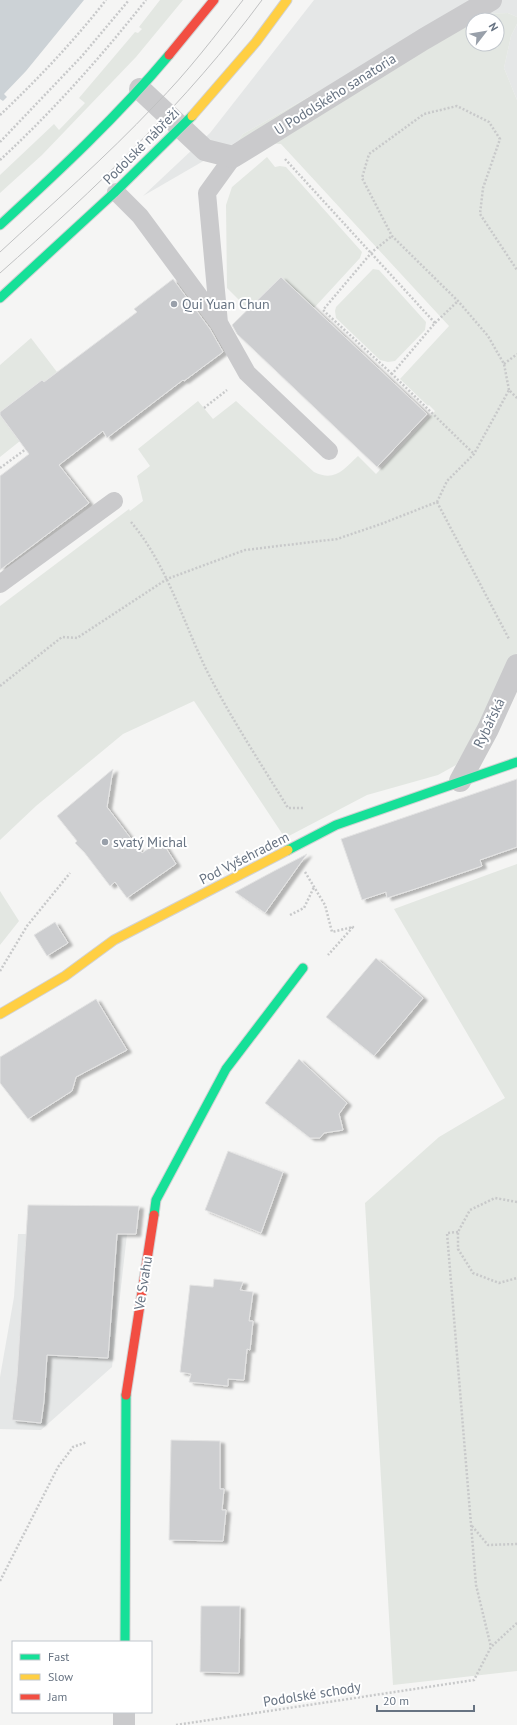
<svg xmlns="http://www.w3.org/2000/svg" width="517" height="1725" viewBox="0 0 517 1725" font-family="'PT Sans',sans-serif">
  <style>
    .built { fill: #e5e7e7 }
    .green { fill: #e3e7e2; fill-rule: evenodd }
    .water { fill: #ccd2d6 }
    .building { fill: #cdced0; stroke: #e4e4e4; filter: url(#shadow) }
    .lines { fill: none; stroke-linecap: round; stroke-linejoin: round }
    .fast-casing { stroke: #d2d2d3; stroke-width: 11 }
    .slow-casing { stroke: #d2d2d3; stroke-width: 11 }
    .jam-casing { stroke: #d2d2d3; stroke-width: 11 }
    .path { stroke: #c8c9ca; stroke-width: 2.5; stroke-dasharray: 2 2; stroke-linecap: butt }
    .lane { stroke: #cacacc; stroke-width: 18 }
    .street { stroke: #cacacc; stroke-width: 22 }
    .fast { stroke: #16e098; stroke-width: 9 }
    .slow { stroke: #ffcf43; stroke-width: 9 }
    .jam { stroke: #f24e42; stroke-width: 9 }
    .tram { stroke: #c0c1c2; stroke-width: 1 }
    .poi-dot { fill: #99a0aa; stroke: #fff; stroke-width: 1.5 }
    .labels { text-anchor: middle; stroke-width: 4; stroke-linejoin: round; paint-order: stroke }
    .street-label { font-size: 14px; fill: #677382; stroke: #fff }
    .poi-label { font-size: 14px; fill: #677382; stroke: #fff; text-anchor: start }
  </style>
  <defs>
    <filter id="shadow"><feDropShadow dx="4.5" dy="2.5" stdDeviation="1" flood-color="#0004"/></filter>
  </defs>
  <rect width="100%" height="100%" fill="#f5f5f4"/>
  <path class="built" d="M314,0h203v17l-9,-4 -28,1 -150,71 -87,49 -5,7 -95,55 67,-63z
    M517,24v76l-13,-32 7,-32z
    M18,1234h109l-15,133 -71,63 -41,-1v-52l14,-80z"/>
  <path class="green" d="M160,0h23l-47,57 -94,98 -42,38v-18l54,-51 5,6 26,-27 -6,-5 56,-66 3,1 4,-4 -3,-2z
    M508,13l9,4v7l-6,12 -7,32 13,32v553l-8,20 -53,92 -18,10 -71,20 -82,43 -91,-137 -71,33 -87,72 -36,34v-234l129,-97 1,2 13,-10 -6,-25 13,-10 -12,-17 60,-48 15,18 23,-18 78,71c21,10 29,-2 44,-16l18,18 59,-63 -6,-6 -1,1 -28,-27 49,-53 -168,-182 -43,-3 5,-7 87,-49 150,-71zM473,20h24v24h-24z
    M267,157l8,10 5,-1 6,1 76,85 -2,6 -46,50 -33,-31 -33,32 -21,-21 -1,-83 6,-18z
    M373,269l6,1 47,52 -1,8 -30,31 -7,1 -8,-2 -44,-42 -1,-7 1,-4z
    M31,338l26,34 -13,10 -2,-2 -42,32v-47z
    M0,415l20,26 -20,16z
    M517,864v807l-124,14 -28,-482 74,-66 66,-39 -111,-189z
    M0,891l19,30 -19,24z"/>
  <path class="water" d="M0,0h84l-58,71 -22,23 3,3 -4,4 -3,-2z"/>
  <path class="building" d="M281,277l146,137 -50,53 -140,-133 -5,-9z
    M173,279l37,50 13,23 -39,29 -1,-1 -76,58 -4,-7 -44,34 30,38 -89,67v-94l29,-22 -29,-39v-3l42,-32 2,2 93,-70 -3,-3z
    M113,769l-6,38 35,46 19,-13 15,24 -49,34 -12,-16 -5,4 -26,-34 -9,-9 2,-2 -20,-25z
    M517,779v68l-37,13 2,6 -67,23 -28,9 -1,-6 -24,8 -21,-61z
    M307,854l-42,59 -30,-21 39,-21z
    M55,922l13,21 -21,13 -13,-21z
    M376,958l47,40 -49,58 -48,-39z
    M96,999l31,51 -51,27 -4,14 -44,28 -28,-36v-26z
    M299,1059l48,44 -8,11 4,16 -19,3 -4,5h-10l-45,-35z
    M228,1151l55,21 -22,61 -56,-23z
    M28,1205l111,1 -3,28h-19l-9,124 -61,-3 -3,46 -3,22 -29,-3 5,-44z
    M214,1279l29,3 -3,8 13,2 -4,29h4l-3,29 -3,-1 -3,31 -16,-1v7l-39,-4 2,-8 -11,-2 10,-87 23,2z
    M171,1440l49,1v48h4l-2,21h4l-3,31 -54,-1z
    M201,1606h39l-1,67 -39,-1z"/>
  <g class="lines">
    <defs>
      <path id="fast" d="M0,225c59,-54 117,-108 169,-170
        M0,298l114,-105 78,-77
        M288,850l48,-25 181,-63
        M154,1215l2,-15 70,-131 77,-101
        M125,1642l1,-247"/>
      <path id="slow" d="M192,116l64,-74 31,-42
        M0,1014l65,-38 49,-36 174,-90"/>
      <path id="jam" d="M169,55l45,-55
        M126,1395l28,-180"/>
    </defs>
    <use href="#fast" class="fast-casing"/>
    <use href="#slow" class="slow-casing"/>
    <use href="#jam" class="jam-casing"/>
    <path class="path" d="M0,115c38,-36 74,-74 106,-115
      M0,142l82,-86 47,-56
      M285,159l150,164 -43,51 82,80
      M0,160c53,-49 101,-103 146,-160
      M435,323l23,-22
      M504,364l13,-10
      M392,374l-69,-64 49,-58 20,-16
      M509,390l-5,-26 -16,-28 -30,-35 -66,-65 -30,-58 7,-24 55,-40 33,-8 32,16 11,17 -17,49 -3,26 37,56
      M204,408l23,-18
      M0,468l26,-19
      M437,502l72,137
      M131,522c36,43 51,97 75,147 24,48 54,93 82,139h15
      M0,686l62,-49 15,1 90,-59 78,-29 92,-11 44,-15 56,-22 10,-21 27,-27 35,-64 8,8
      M305,872l20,33 7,27 21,-5 -25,28
      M290,915l14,-7 10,-21
      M0,971l27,-45 43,-53
      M517,1202l-22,-4 -25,12 -12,22v17l15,24 26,10 18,-5
      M458,1232l-11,1 29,352 15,62
      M472,1526l16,19 29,-1
      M0,1581l58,-114 15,-20 14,-5
      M176,1725l298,-45 17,-33 26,-24"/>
    <path class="lane" d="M233,157l-26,36 12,130 28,50 82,78
      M116,192l24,24 79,107
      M0,584l114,-83"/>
    <path class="street" d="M140,89l65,61 28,7 191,-118 67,-39
      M460,781l28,-52 29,-64
      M124,1725v-13"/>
    <use href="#fast" class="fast"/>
    <use href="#slow" class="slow"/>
    <use href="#jam" class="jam"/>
    <path class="tram" d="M0,252c52,-48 106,-95 155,-147 32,-32 60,-69 88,-105
      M0,273c95,-84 187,-171 262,-273"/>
  </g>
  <g class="poi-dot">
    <circle cx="174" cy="304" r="4"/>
    <circle cx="105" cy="842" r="4"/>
  </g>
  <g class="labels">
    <g class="street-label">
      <text transform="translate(335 94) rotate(-32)" y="5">U Podolského sanatoria</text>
      <text transform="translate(141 146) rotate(-45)" y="5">Podolské nábřeží</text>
      <text transform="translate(489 723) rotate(-64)" y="5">Rybářská</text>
      <text transform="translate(244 858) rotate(-27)" y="5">Pod Vyšehradem</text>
      <text transform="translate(143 1283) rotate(-81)" y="5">Ve Svahu</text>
      <text transform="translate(312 1694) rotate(-9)" y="5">Podolské schody</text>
    </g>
    <g class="poi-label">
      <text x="182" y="309">Qui Yuan Chun</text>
      <text x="113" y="847">svatý Michal</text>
    </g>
  </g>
  <rect x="12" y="1641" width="140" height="72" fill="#ffffff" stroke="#c2c7cd"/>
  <rect x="20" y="1654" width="20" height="6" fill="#16e098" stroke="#c2c7cd"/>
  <text x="48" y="1661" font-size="12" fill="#677382">Fast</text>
  <rect x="20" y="1674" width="20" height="6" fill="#ffcf43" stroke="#c2c7cd"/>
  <text x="48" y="1681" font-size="12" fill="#677382">Slow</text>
  <rect x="20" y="1694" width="20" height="6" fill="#f24e42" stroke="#c2c7cd"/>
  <text x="48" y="1701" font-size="12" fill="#677382">Jam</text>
  <g transform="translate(485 32) rotate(59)"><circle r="19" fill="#ffffff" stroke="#c2c7cd"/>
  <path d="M0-3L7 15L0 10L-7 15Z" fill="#99a0aa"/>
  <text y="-6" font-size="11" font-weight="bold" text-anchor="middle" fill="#677382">N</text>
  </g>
  <path d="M377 1705v6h97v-6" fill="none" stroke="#677382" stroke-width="2"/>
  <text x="383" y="1705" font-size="12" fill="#677382" stroke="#ffffff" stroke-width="3" paint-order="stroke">20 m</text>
</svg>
